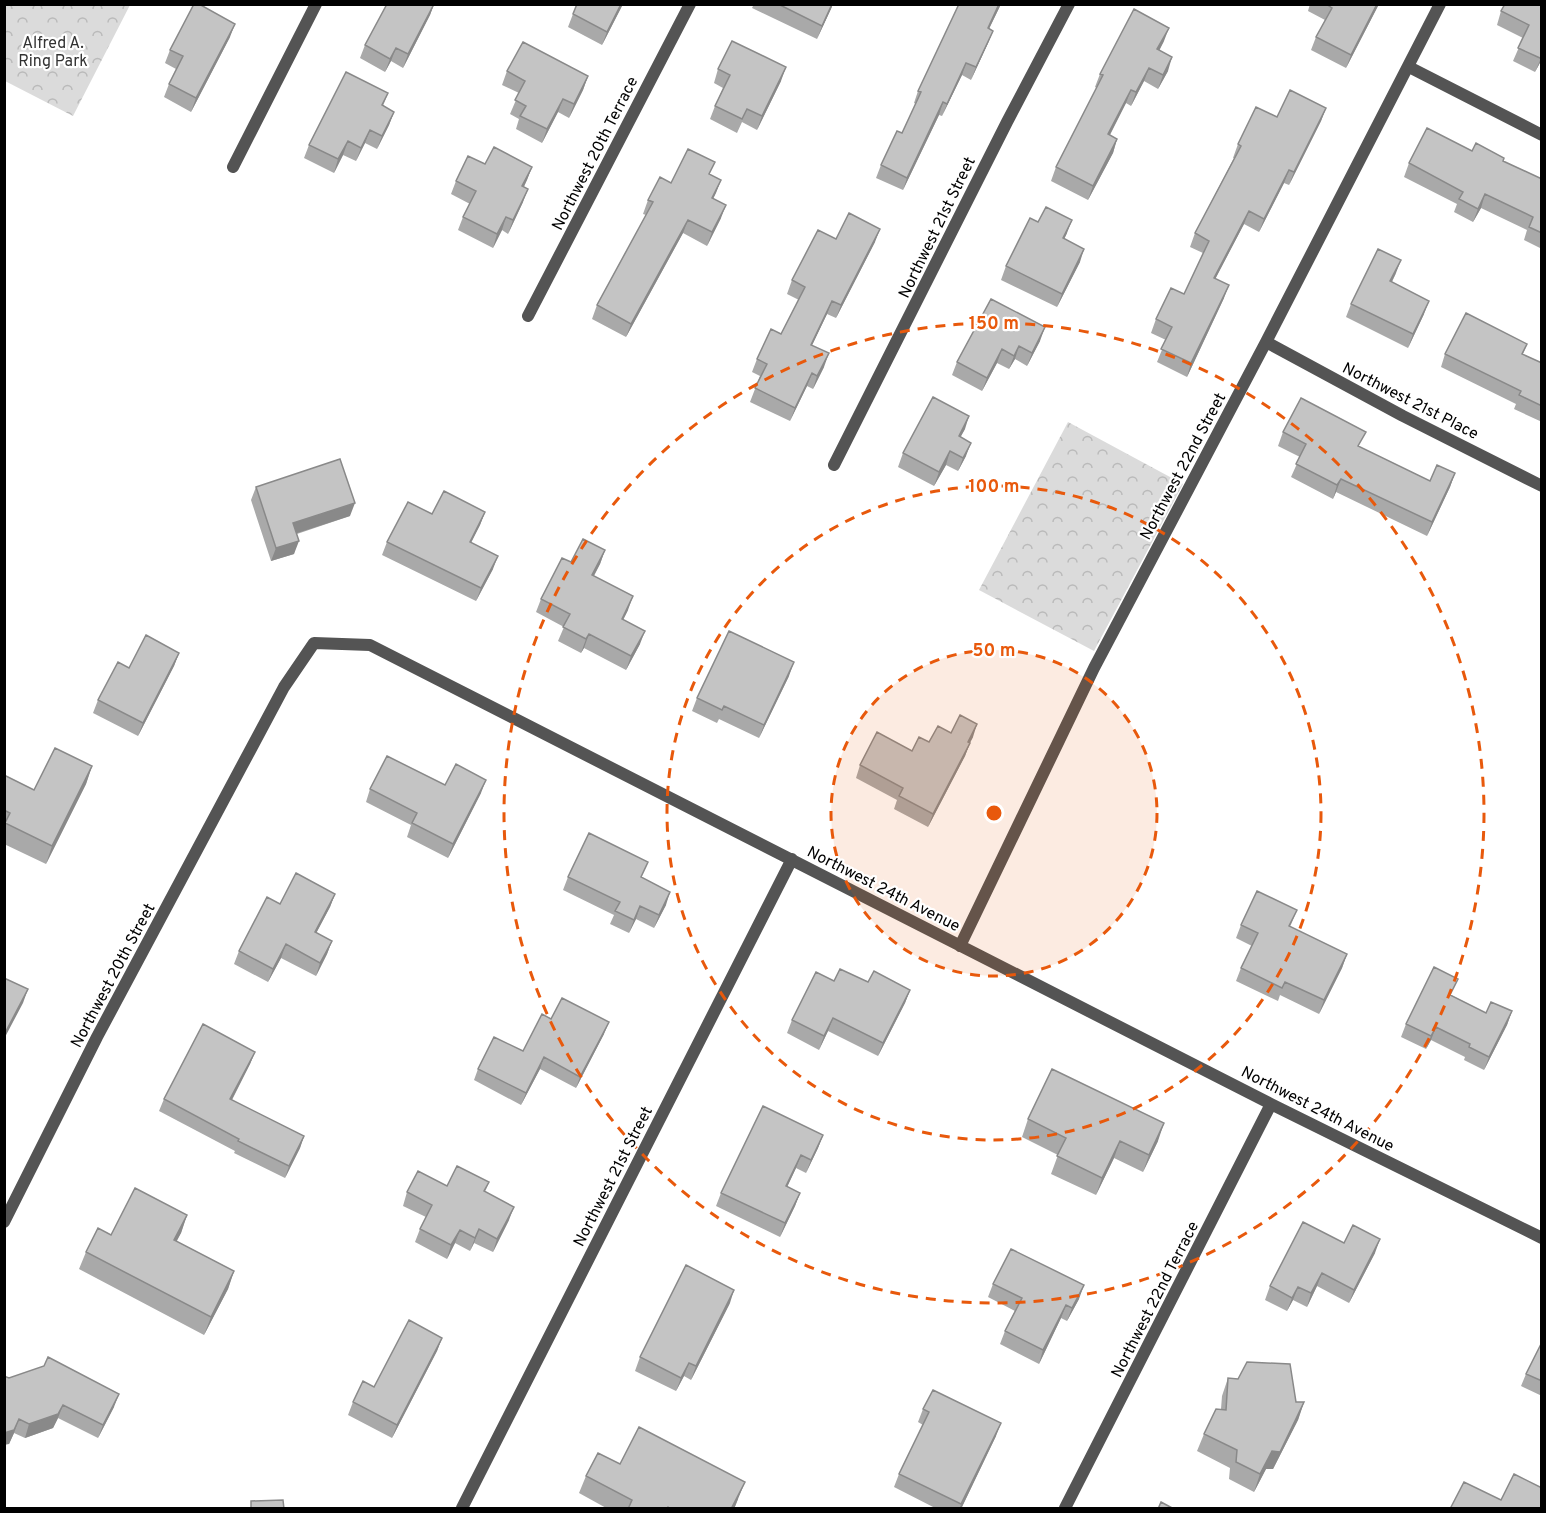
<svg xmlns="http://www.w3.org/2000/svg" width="1546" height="1513" viewBox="0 0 1546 1513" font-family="Overpass,sans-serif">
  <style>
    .park { fill: url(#park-crowns) }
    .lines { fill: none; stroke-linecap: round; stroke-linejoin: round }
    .street { stroke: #545454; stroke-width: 12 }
    .wall { fill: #a9a9a9 }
    .shaded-wall { fill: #898989 }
    .building { fill: #c4c4c4; stroke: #898989; stroke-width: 1.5 }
    .ring { fill: none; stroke: #e8590c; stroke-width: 3; stroke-dasharray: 10 8 }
    .labels { text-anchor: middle; stroke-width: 4.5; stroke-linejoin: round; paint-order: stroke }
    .park-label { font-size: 16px; fill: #323232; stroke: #fff }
    .street-label { font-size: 16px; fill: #000; stroke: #fff }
    .centre { fill: #e8590c; stroke: #fff; stroke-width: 3 }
    .ring-label { font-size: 18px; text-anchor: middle; font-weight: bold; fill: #e8590c; stroke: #fff; stroke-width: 4.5; stroke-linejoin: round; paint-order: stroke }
  </style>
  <defs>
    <pattern id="park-crowns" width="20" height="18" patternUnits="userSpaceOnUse" patternTransform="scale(1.5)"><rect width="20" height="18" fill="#dbdbdb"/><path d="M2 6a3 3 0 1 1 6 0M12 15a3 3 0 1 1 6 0" fill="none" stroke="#bababa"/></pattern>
  </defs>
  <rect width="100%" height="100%" fill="#fff"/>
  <path class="park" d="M4,5h126l-57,111 -68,-35z
    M1068,422l115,62 -89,167 -115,-61z"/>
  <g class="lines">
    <path class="street" d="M1409,67l133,68
      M233,167l83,-163
      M528,316l162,-312
      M1266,342l137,74 139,70
      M834,465l173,-343 62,-118
      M960,946l134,-278 172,-326 174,-338
      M4,1222l93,-185 187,-350 30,-44 56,2 901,459 271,134
      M462,1508l330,-649
      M1065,1508l206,-404"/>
  </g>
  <path class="wall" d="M434,4l-4,11 -27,53 -12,-7 -6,11 -25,-14 5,-13z
    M577,4h46l-21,41 -34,-18 5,-13z
    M754,4h79l-16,35 -65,-31z
    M959,4h42l-12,25 4,2 -5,12 -17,37 -9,-5 -20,41 -3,-1 -36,75 -27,-12 5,-13 21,-32 14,-29 -2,-1 4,-12z
    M1310,4h69l-33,64 -35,-18 5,-13 9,-17 -17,-9z
    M1542,4v55l-7,13 -22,-11 10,-23 -26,-13 4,-14z
    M230,37l-39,75 -27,-15 5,-13 7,-15 -11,-6 5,-13z
    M1164,41l-5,9 9,21 -10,18 -14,-8 -13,25 -5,-3 -16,32 7,4 -4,14 -25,47 -37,-19 5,-14 41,-79 -2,-1 5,-13z
    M718,69l63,12 -24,49 -15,-8 -5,11 -27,-14 5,-13 8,-18 -9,-5z
    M507,71l81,5 -5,14 -14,28 -11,-6 -16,31 -26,-14 3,-10 -9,-5 9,-21 -17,-8z
    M388,93l-5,13 11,6 -5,13 -12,24 -12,-6 -9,18 -13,-6 -9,18 -30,-15 5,-13z
    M1326,108l-5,13 -32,64 -5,-2 -25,49 -15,-8 -29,55 9,19 -37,79 -30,-15 9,-22 -15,-7 5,-14 28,-25 19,-41 -13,-6 5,-14 39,-75h-1l5,-14 39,-27z
    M1503,161l39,18v70l-18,-9 3,-10 -46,-22 -8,14 -19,-10 3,-8 -53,-27 5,-14z
    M485,164l47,3 -8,20 -1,15 -15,32 -6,-4 -9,18 -35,-18 5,-13 7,-13 -19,-10 5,-13z
    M710,175l11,5 -8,19 8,19 -14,28 -24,-13 -57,104 -34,-18 5,-14 49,-90 -3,-1 5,-14 23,-17z
    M1038,222l29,11 -3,6 16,23 -23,45 -56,-27 5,-14z
    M836,239l39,3 -39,76 -9,-4 -15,31 12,22 -11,22 -6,-3 -17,35 -40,-19 10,-26 -8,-4 5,-13 24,-25 18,-34 -12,-6 5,-14z
    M1396,273l-4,9 32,32 -16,34 -62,-31 5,-13z
    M991,299l49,42 -13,25 -12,-7 -6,10 -12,-6 -15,28 -30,-16 5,-13z
    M1527,344l-4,10 19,9v59l-28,-13 2,-5 -75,-37 4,-13z
    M965,429l-5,8 6,19 -8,15 -12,-6 -12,21 -36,-19 5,-14z
    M1283,432l77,15 70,34 25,-8 -5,14 -23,49 -91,-44 -3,7 -42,-22 9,-20 -22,-11z
    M256,487l94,29 -53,18 -3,20 -23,7 -20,-61z
    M485,512l-5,13 -9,17 22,27 -17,32 -94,-46 5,-13 45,-28z
    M605,550l-5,14 -6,12 34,34 -5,10 17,24 -14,26 -42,-22 -3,5 -23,-12 6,-14 -28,-15 5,-13 30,-37z
    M179,653l-5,13 -36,70 -45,-23 5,-13 31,-32z
    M789,676l-30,62 -40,-19 -2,4 -25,-12 5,-13z
    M951,733l22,4 -3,6 -5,13 -37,71 -34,-18 3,-9 -41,-22 4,-13 52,-14z
    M92,766l-6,18 -40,80 -42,-20v-69l30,15z
    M370,789l111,4 -33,65 -41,-21 4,-12 -45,-23z
    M568,877l74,1 24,27 -12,23 -18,-9 -7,14 -19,-9 4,-9 -51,-25z
    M335,894l-5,13 -14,26 16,8 -5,13 -11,22 -35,-18 -13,24 -34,-18 5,-13 41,-47z
    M1297,910l-7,17 57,27 -5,14 -23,46 -39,-19 -2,6 -42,-20 5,-13 11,-22 -16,-8 5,-13z
    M834,981l34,1 42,8 -5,13 -27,53 -50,-25 -9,19 -32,-17 5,-13z
    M1451,995l35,18 26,-2 -5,14 -23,45 -20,-10 1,-3 -34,-17 -5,9 -25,-12 5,-13z
    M551,1019l53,15 -28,54 -36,-19 -19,36 -47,-25 4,-11 45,-18z
    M255,1052l-5,12 -18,36 72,36 -4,12 -15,30 -51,-25 1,-2 -76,-40 5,-12z
    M1028,1119l130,22 -15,31 -29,-14 -18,37 -45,-21 7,-19 -36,-18z
    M823,1135l-5,13 -12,25 -10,-5 -9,19 13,6 -5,13 -15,31 -64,-31 5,-13z
    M489,1182l-4,10 24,28 -16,32 -19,-9 -4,8 -15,-8 -8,16 -32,-17 5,-13 6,-12 -23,-11 4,-14 40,-6z
    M187,1215l-6,18 -5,8 58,30 -6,18 -24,46 -125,-66 7,-17 25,-17z
    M1344,1243l31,10 -26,50 -32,-17 -10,21 -14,-7 -6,11 -22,-11 5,-14z
    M993,1284l86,15 -12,22 -6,-3 -22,46 -39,-20 5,-13 10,-20 -27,-14z
    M730,1303l-39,77 -7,-4 -8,15 -41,-20 5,-14z
    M442,1338l-5,13 -45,87 -44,-23 5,-13z
    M1542,1342v54l-21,-10 5,-12z
    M9,1378l105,29 -16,31 -40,-20 -5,10 -28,10 -11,-5 -5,11z
    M1228,1378l68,24h8l-6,18 -25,49h-7l-12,23 -25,-13 1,-11 -33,-17 7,-17 17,-25 1,-13z
    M923,1409l73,27 -35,73h-24l-43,-22 5,-13 24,-49 -5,-3z
    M620,1464l118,35 -4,10h-126l-29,-16 7,-17z"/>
  <path class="shaded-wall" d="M434,4l-4,11 -27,53 5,-14z
    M621,4h2l-21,41 5,-13z
    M832,4h1l-2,5 -14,30 5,-13z
    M999,4h2l-18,37 5,-13z
    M1377,4h2l-33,64 5,-13z
    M235,24l-5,13 -39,75 5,-14z
    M1169,28l-5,13 -11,22 4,-14z
    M993,31l-5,12 -17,37 5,-13z
    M396,48l-5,13 -6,11 5,-13z
    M1542,56v3l-7,13z
    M1172,57l-4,14 -10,18 5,-14z
    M966,63l-4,12 -20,41 5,-12z
    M786,67l-5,14 -24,49 5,-14z
    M1149,68l-5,13 -13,25 5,-14z
    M588,76l-5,14 -14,28 5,-14z
    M1131,90l-5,13 -23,45 5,-14z
    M563,99l-5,13 -16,31 5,-14z
    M943,102l-4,13 -36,75 4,-12z
    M1326,108l-5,13 -32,64 5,-13z
    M394,112l-5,13 -12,24 5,-13z
    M370,130l-5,13 -9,18 5,-13z
    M1117,139l-4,14 -25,47 5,-14z
    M348,141l-5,14 -9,18 4,-14z
    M532,167l-5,13 -10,20 5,-14z
    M1289,170l-5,13 -25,49 5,-13z
    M721,180l-5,13 -9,18 5,-13z
    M528,189l-5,13 -15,32 5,-14z
    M1485,194l-4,14 -8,14 5,-13z
    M726,205l-5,13 -14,28 5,-14z
    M1249,211l-5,13 -35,67 5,-13z
    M506,217l-4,13 -9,18 4,-14z
    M688,220l-5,13 -57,104 5,-13z
    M1072,220l-5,13 -9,19 5,-14z
    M880,229l-5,13 -39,76 5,-13z
    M1084,249l-4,13 -23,45 5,-13z
    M1401,260l-5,13 -11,22 5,-14z
    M1229,285l-5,13 -37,79 4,-14z
    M832,301l-5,13 -21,44 5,-13z
    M1429,301l-5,13 -16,34 5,-14z
    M1045,327l-5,14 -13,25 5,-13z
    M1019,346l-4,13 -6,10 5,-13z
    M1002,349l-5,14 -15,28 5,-13z
    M829,353l-5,14 -11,22 4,-13z
    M812,373l-5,13 -17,35 5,-13z
    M969,416l-4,13 -11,20 5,-13z
    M971,443l-5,13 -8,15 5,-13z
    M950,451l-4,14 -12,21 5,-14z
    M1455,473l-5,14 -23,49 5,-14z
    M1341,479l-5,13 -3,7 4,-14z
    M355,503l-5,13 -62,20 5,-13z
    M485,512l-5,13 -15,30 5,-13z
    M299,541l-5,13 -23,7 5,-13z
    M605,550l-5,14 -13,24 5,-13z
    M498,556l-5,13 -17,32 5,-13z
    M633,596l-5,14 -11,22 5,-13z
    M645,631l-5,13 -14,26 5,-14z
    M589,634l-5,14 -3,5 5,-14z
    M179,653l-5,13 -36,70 5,-13z
    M794,662l-5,14 -30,62 5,-13z
    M977,724l-4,13 -10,18 5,-13z
    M970,743l-5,13 -37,71 5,-13z
    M92,766l-6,18 -40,80 6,-18z
    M486,780l-5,13 -33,65 5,-14z
    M670,892l-4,13 -12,23 5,-13z
    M335,894l-5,13 -20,38 5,-13z
    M640,906l-4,13 -7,14 5,-13z
    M332,941l-5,13 -11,22 4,-13z
    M286,944l-5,14 -13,24 5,-13z
    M1347,954l-5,14 -23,46 5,-14z
    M28,989l-5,14 -19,36v-4z
    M910,990l-5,13 -27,53 5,-13z
    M1512,1011l-5,14 -23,45 5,-13z
    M833,1018l-5,13 -9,19 5,-14z
    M609,1022l-5,12 -28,54 4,-11z
    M1436,1027l-5,13 -5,9 5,-13z
    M255,1052l-5,12 -24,47 4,-12z
    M544,1057l-4,12 -19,36 5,-12z
    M1164,1123l-6,18 -15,31 6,-17z
    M823,1135l-5,13 -12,25 5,-13z
    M304,1136l-4,12 -15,30 4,-12z
    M1120,1141l-6,17 -18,37 6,-17z
    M801,1155l-5,13 -15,32 5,-14z
    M800,1193l-5,13 -15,31 5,-14z
    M514,1207l-5,13 -16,32 4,-13z
    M187,1215l-6,18 -13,25 6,-18z
    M479,1229l-5,14 -4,8 5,-13z
    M460,1230l-5,13 -8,16 4,-14z
    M1380,1239l-5,14 -26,50 5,-13z
    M234,1271l-6,18 -24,46 7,-18z
    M1322,1273l-5,13 -10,21 4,-14z
    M1084,1285l-5,14 -12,22 5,-13z
    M1298,1287l-5,13 -6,11 5,-13z
    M734,1290l-4,13 -39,77 5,-14z
    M1066,1305l-5,13 -22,46 4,-14z
    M442,1338l-5,13 -45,87 5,-13z
    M689,1363l-5,13 -8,15 5,-13z
    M119,1394l-5,13 -16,31 5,-13z
    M1304,1402l-6,18 -25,49h-7l-12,23 6,-18 12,-23z
    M63,1405l-5,13 -5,10 -28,10 4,-14z
    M19,1419l-5,14 -5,11 -5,1v-12z
    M1001,1423l-5,13 -35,73h-2z
    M745,1482l-7,17 -4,10h-3z"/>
  <path class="building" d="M194,4h5l36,20 -39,74 -27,-14 14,-28 -13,-6z
    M387,4h47l-26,50 -12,-6 -6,11 -25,-14z
    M577,4h44l-14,28 -34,-18z
    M778,4h54l-10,22z
    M959,4h40l-11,24 5,3 -17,36 -10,-4 -19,41 -4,-2 -36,76 -26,-13 16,-34 5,2 19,-41 -3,-1z
    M1326,4h51l-26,51 -35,-18 16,-29z
    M1505,4h37v52l-2,2 -22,-10 11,-23 -28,-14z
    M1134,9l35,19 -12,21 15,8 -9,18 -14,-7 -13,24 -5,-2 -23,44 9,5 -24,47 -37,-19 47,-92 -3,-1z
    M732,41l54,26 -24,49 -15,-7 -5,10 -27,-13 15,-31 -12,-6z
    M523,42l65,34 -14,28 -11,-5 -16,30 -27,-13 6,-10 -11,-6 10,-19 -18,-10z
    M346,72l42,21 -6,12 12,7 -12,24 -12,-6 -9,18 -13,-7 -10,18 -29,-14z
    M1290,90l36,18 -32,64 -5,-2 -25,49 -15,-8 -35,67 15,7 -38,78 -30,-14 11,-22 -16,-8 15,-31 13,6 25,-53 -14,-8 46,-87 -3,-2 18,-37 21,10z
    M1427,128l45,23 4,-8 28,15 -1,3 39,18v54l-13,-6 4,-10 -48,-23 -7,15 -19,-10 4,-7 -54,-29z
    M494,147l38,20 -10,19 6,3 -15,31 -7,-3 -9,17 -34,-17 13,-26 -20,-10 12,-25 17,8z
    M688,149l27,13 -6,12 12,6 -9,18 14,7 -14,27 -24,-12 -57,104 -34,-19 56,-103 -5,-2 12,-23 11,6z
    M1046,207l26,13 -9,18 21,11 -22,45 -56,-28 24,-48 8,4z
    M849,213l31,16 -39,76 -9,-4 -21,44 18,8 -12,23 -5,-3 -17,35 -40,-20 12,-24 -10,-5 14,-30 10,5 24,-47 -13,-7 26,-50 18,9z
    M1378,249l23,11 -11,21 39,20 -16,33 -62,-30z
    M991,299l54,28 -13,26 -13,-7 -5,10 -12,-7 -15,29 -30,-16z
    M1466,313l61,31 -5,10 20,9v43l-23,-11 2,-4 -76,-37z
    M933,397l36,19 -10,20 12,7 -8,15 -13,-7 -11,21 -36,-19z
    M1301,398l65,34 -8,14 72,35 7,-16 18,8 -23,49 -91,-43 -4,6 -41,-21 10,-20 -23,-12z
    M340,459l15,44 -62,20 6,18 -23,7 -20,-61z
    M444,491l41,21 -15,30 28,14 -17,32 -94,-46 21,-40 24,12z
    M583,539l22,11 -13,25 41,21 -11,23 23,12 -14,25 -42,-22 -3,5 -23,-12 7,-13 -29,-15 21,-41 9,4z
    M729,631l65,31 -30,63 -40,-19 -2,4 -25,-12z
    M146,635l33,18 -36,70 -45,-23 20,-38 11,6z
    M960,715l17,9 -9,18 2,1 -37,71 -34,-18 4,-8 -43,-23 17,-33 35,19 7,-14 10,5 9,-16 13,7z
    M55,748l37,18 -40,80 -47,-23 5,-10 -6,-3v-35l30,15z
    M387,756l58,29 11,-21 30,16 -33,64 -41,-21 5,-10 -47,-24z
    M589,833l59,29 -7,15 29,15 -11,23 -19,-9 -6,14 -19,-9 5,-9 -52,-25z
    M296,873l39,21 -20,38 17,9 -12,22 -34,-19 -13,25 -34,-18 28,-54 13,7z
    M1257,891l40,19 -8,16 58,28 -23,46 -39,-18 -3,6 -41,-20 17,-35 -17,-8z
    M1434,967l24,12 -8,16 36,18 5,-11 21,9 -23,46 -20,-10 1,-3 -34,-17 -5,9 -25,-12z
    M840,969l28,13 6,-11 36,19 -27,53 -50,-25 -9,18 -32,-16 24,-48 18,9z
    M4,978l24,11 -24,46z
    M562,998l47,24 -29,55 -36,-20 -18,36 -48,-24 16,-32 29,14 19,-37 9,5z
    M203,1024l52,28 -25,47 74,37 -15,30 -51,-25 1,-2 -75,-40z
    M1052,1069l112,54 -15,32 -29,-14 -18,37 -45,-22 9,-18 -38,-19z
    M763,1106l60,29 -12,25 -10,-5 -15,31 14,7 -15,30 -64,-30z
    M457,1166l32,16 -5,9 30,16 -17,32 -18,-10 -4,9 -15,-8 -9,15 -31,-16 12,-24 -25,-13 11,-21 29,15z
    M135,1188l52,27 -13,25 60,31 -23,46 -125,-65 12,-24 13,7z
    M1303,1222l41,21 9,-18 27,14 -26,51 -32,-17 -11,20 -13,-6 -6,11 -22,-12z
    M1011,1249l73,36 -12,23 -6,-3 -23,45 -38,-19 17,-33 -29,-14z
    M686,1265l48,25 -38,76 -7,-3 -8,15 -41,-21z
    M409,1320l33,18 -45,87 -44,-23 10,-21 11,6z
    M1542,1342v39l-16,-7z
    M48,1357l71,37 -16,31 -40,-20 -5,9 -29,10 -10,-5 -5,11 -10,3v-57l5,2 35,-12z
    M1247,1362l43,2 6,38h8l-24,50 -8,-1 -12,23 -24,-12 1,-12 -33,-16 12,-25 10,1 2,-32 10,1z
    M933,1390l68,33 -40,81 -62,-30 30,-62 -6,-3z
    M639,1427l106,55 -14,27h-60l-3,-2 -1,2h-39l4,-9 -46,-24 12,-23 22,11z
    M1514,1474l28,14 -1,21h-91l14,-27 37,18z
    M283,1500l1,9h-33v-8z
    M1161,1502l13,7h-16z"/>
  <circle cx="994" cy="813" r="163" fill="#e8590c" fill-opacity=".12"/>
  <g class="ring">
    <circle cx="994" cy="813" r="163"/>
    <circle cx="994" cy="813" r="327"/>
    <circle cx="994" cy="813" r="490"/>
  </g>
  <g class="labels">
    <g class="park-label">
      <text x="53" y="48">Alfred A.<tspan x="53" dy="18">Ring Park</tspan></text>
    </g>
    <g class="street-label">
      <text transform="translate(594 153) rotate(-63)" y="6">Northwest 20th Terrace</text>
      <text transform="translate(936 227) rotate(-64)" y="6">Northwest 21st Street</text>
      <text transform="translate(1411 400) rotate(27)" y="6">Northwest 21st Place</text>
      <text transform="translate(1182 466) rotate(-62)" y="6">Northwest 22nd Street</text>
      <text transform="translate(884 888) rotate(27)" y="6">Northwest 24th Avenue</text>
      <text transform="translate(112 975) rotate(-62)" y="6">Northwest 20th Street</text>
      <text transform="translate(1318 1108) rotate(27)" y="6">Northwest 24th Avenue</text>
      <text transform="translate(612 1176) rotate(-63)" y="6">Northwest 21st Street</text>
      <text transform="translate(1154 1299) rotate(-63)" y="6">Northwest 22nd Terrace</text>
    </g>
  </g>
  <circle cx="994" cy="813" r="9" class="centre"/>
  <g class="ring-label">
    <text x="994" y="329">150 m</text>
    <text x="994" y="492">100 m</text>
    <text x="994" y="656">50 m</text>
  </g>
  <rect width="1546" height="1513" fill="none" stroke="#000000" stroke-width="12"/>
</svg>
